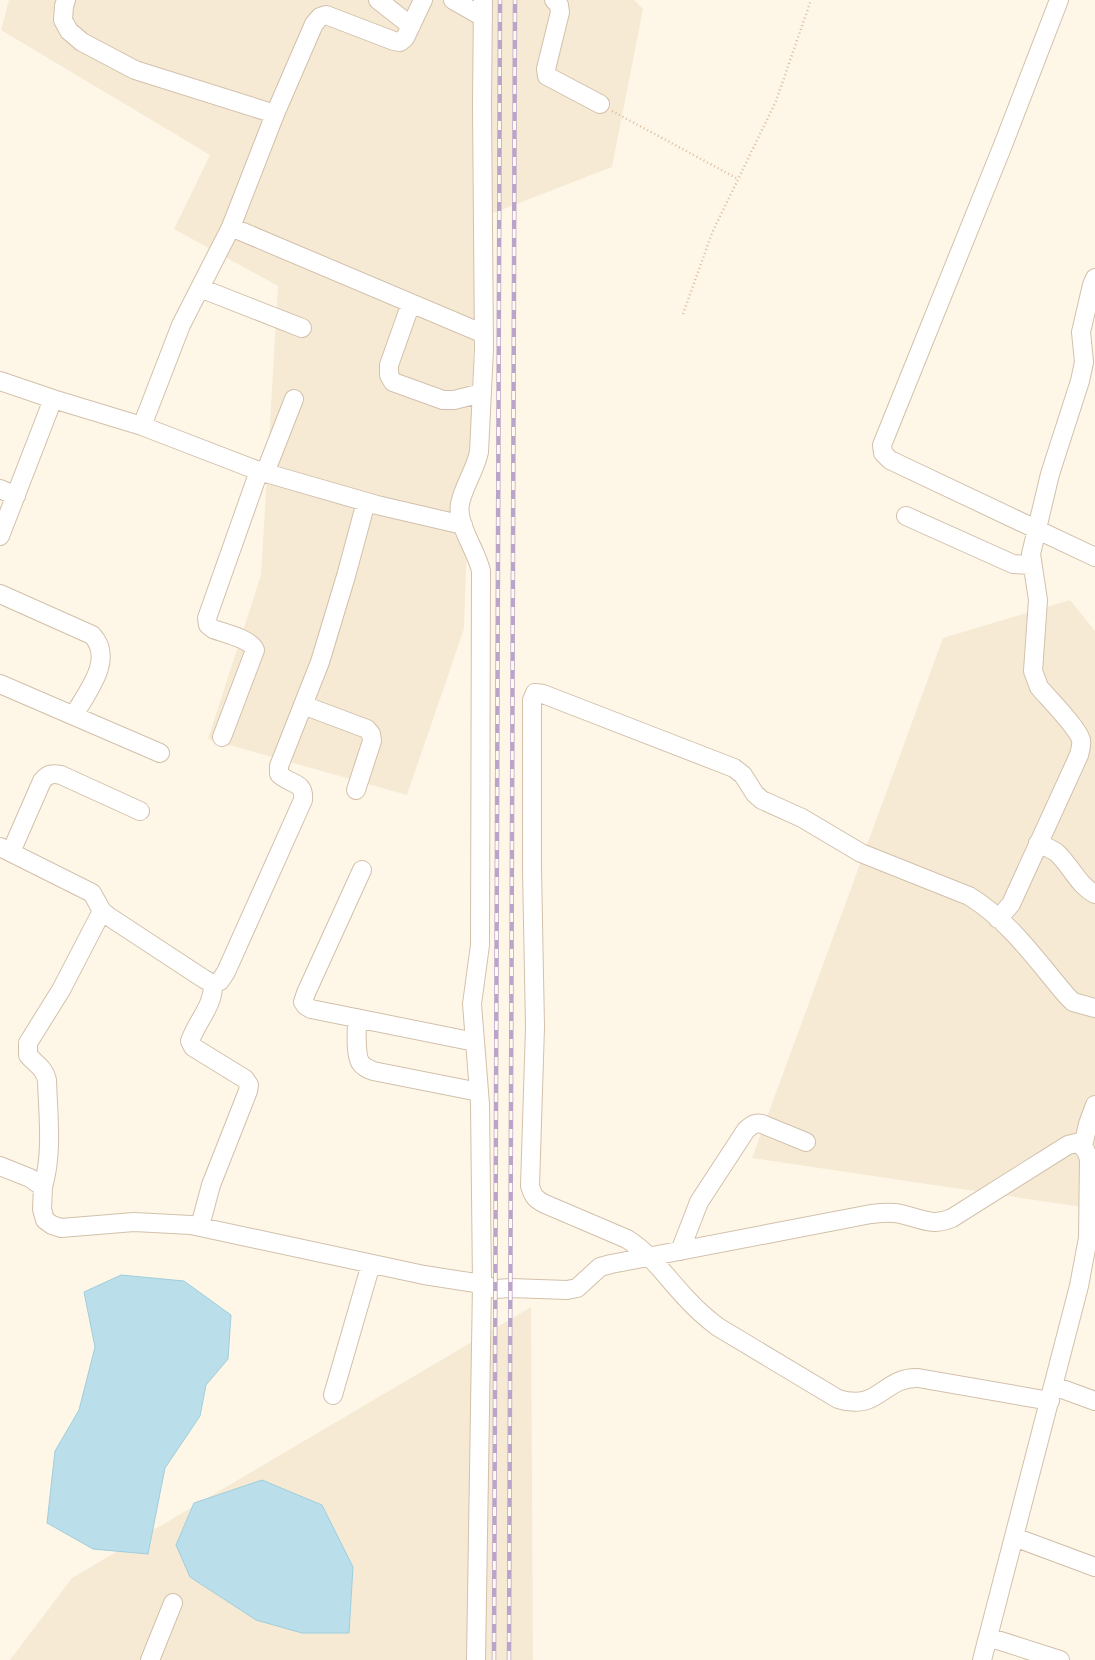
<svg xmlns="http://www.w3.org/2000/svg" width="1095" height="1660" viewBox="0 0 1095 1660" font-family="'Work Sans',sans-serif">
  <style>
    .residential { fill: #f6ead5 }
    .water { fill: #badfea; stroke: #9fcedd }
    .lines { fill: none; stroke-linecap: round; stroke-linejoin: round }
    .minor-casing { stroke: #d2c0ab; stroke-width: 20 }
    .path { stroke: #dbbc9f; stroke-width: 2.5; stroke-dasharray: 1 3; stroke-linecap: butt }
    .minor { stroke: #fff; stroke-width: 18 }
    .rail-casing { stroke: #bba4ca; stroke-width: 4.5 }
    .rail { stroke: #fffaef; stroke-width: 3; stroke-dasharray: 9; stroke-linecap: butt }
  </style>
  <rect width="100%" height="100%" fill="#fef7e7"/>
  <path class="residential" d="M9,0h625l9,9 -31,158 -134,52 -14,410 -57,166 -199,-56 53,-164 17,-289 -104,-57 36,-74 -209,-125z
    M1070,600l25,31v578l-343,-51 191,-520z
    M531,1307l2,353h-523l62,-82z"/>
  <path class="water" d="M121,1275l63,6 47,34 -3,44 -22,26 -6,31 -35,52 -17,86 -55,-5 -46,-26 8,-72 24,-41 16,-63 -11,-55z
    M262,1480l60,25 31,62 -4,66h-47l-46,-13 -66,-43 -14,-32 18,-42z"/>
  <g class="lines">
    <defs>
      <path id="minor" d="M66,0l-2,6 -1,14 6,11 13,11 53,28 140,44
        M378,0l33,26
        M453,0l30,17
        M554,0l5,5 1,7 -14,57 1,7 53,28
        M1059,0l-56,145 -121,300 1,8 7,7 205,97
        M231,227l253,107
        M200,288l102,40
        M411,303l-22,62v10l4,7 50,18h11l28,-7
        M0,381l53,18 89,27 117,45 118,34 86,20
        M142,426l39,-101 50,-98 44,-113 39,-90 6,-7 6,-2 68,26 6,1 5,-4 18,-38
        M265,473l29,-74
        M0,489l16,7
        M906,516l107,48 19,1
        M0,536l53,-137
        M0,594l92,41c23,24 -5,57 -18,80
        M0,684l160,69
        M303,705l64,24 4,5 1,7 -16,49
        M222,737l33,-87c-4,-11 -31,-17 -42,-21l-5,-4 -1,-7 52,-147
        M1038,843c6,3 14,6 19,10 14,13 21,32 38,41
        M0,847l92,46 10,18 6,5 96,63 9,5 7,-3 6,-9 77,-172c2,-19 -13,-15 -24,-26v-8l41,-104 26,-86 20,-74
        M11,852l31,-71c6,-7 10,-8 19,-6l79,36
        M362,870l-56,123 -3,9 3,4 5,3 164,33
        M998,919l13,-15 68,-149c1,-4 3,-10 2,-15 -3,-12 -33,-42 -42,-53l-6,-16 5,-71 -7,-46 19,-80 30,-93 4,-19 -3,-30 11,-47 3,-7
        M357,1018c0,12 -2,34 3,44 3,5 8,7 13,9l106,21
        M1083,1146l5,-22 7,-19
        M0,1166l30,12 13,9 -1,22 3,11 7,5 9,3 73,-6 57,3 233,50 58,9 14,5 15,-1 56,2 10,-2 23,-21 11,-3 260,-50c8,-1 16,-2 24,-1 22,3 35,15 57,5l116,-73 8,-2c8,3 10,7 13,16l-1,79 -9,48 -97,374
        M43,1187c10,-35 5,-72 4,-107 -3,-13 -12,-16 -19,-25v-12l33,-53 41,-79
        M200,1226l11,-41 37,-94 1,-6 -4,-6 -52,-32 -3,-6c7,-20 24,-36 23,-57
        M680,1251l19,-49 47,-72c6,-5 9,-8 16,-6l44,18
        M1054,1386l41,15
        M333,1395l38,-131
        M1050,1401l-132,-23c-36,-1 -38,34 -80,21l-120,-72c-12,-9 -22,-18 -32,-29 -19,-20 -35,-44 -59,-59l-82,-35c-10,-5 -12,-8 -15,-18l5,-159 -3,-158v-169l3,-7 8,1 191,74 9,7 12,19 7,6 40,18 59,35 108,43c40,24 68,65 98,100l6,6 22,6
        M1014,1537l81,30
        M988,1637l72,23
        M150,1660l23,-57
        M476,1660l6,-376 -2,-180 -8,-100 8,-59 1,-374c-4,-20 -25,-47 -21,-67 3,-17 15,-33 19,-52l5,-103 -2,-244 1,-105"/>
    </defs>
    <use href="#minor" class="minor-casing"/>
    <path class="path" d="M612,111l126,68
      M683,314l29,-81 64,-132 35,-101"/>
    <use href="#minor" class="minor"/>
    <defs>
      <path id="rail" d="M494,1660l6,-1660
        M509,1660l6,-1660"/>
    </defs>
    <use href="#rail" class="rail-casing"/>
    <use href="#rail" class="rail"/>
  </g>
</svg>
